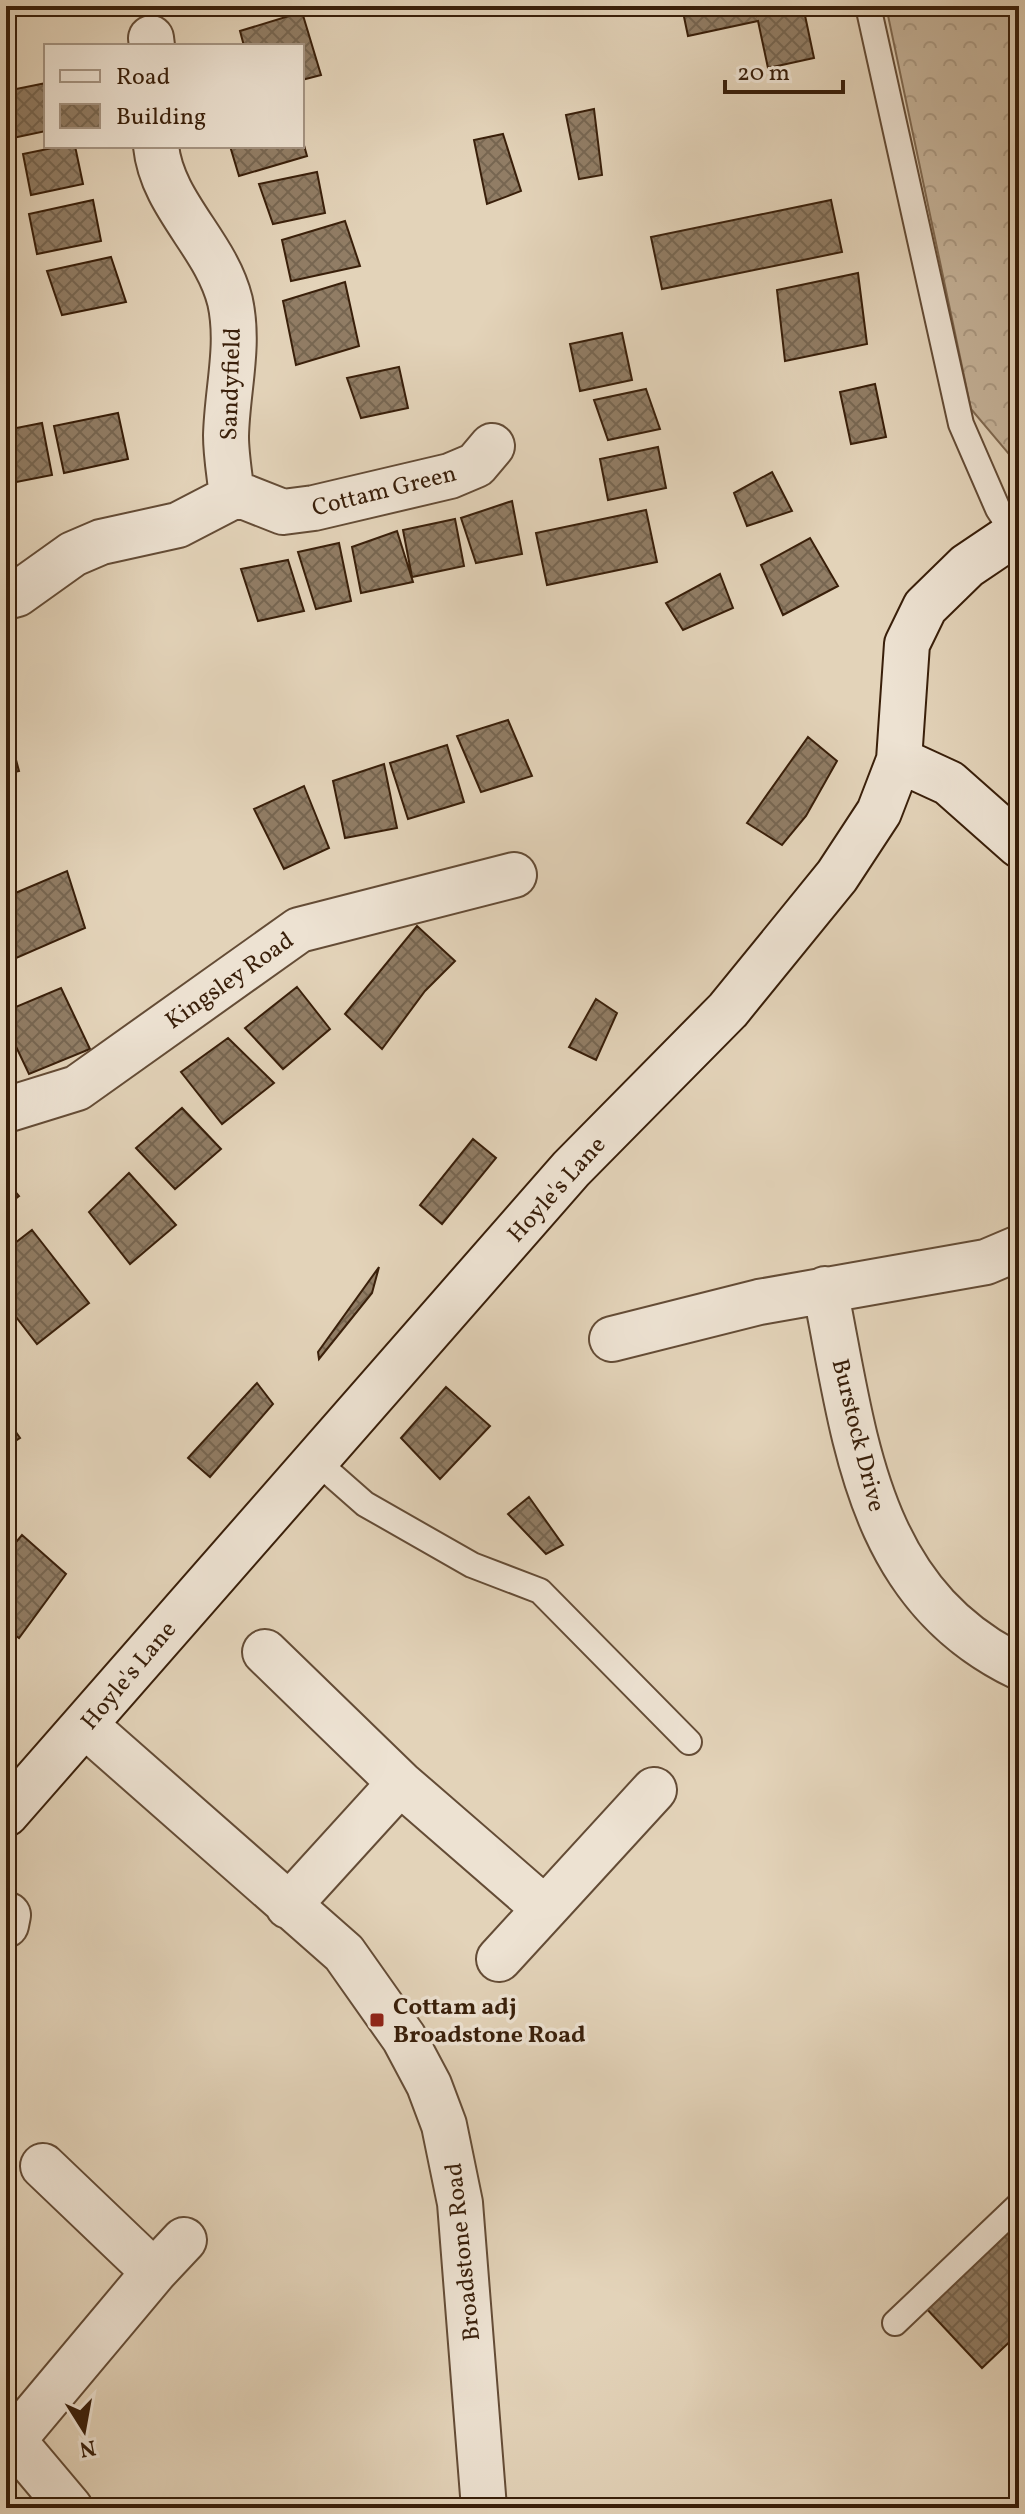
<svg xmlns="http://www.w3.org/2000/svg" width="1025" height="2514" viewBox="0 0 1025 2514" font-family="Vollkorn,serif">
  <style>
    .forest { fill: url(#forest-crowns); stroke: #806a52; stroke-width: 2 }
    .building { fill: url(#building-cross-hatch); stroke: #391f0a; stroke-width: 2 }
    .lines { fill: none; stroke-linecap: round; stroke-linejoin: round }
    .lane-casing { stroke: #644c36; stroke-width: 28 }
    .street-casing { stroke: #644c36; stroke-width: 48 }
    .secondary-casing { stroke: #391f0a; stroke-width: 48 }
    .lane { stroke: #ede2d2; stroke-width: 24 }
    .street { stroke: #ede2d2; stroke-width: 44 }
    .secondary { stroke: #ede2d2; stroke-width: 44 }
    .poi-dot { fill: #8f2418; stroke: #ede2d2; stroke-width: 3 }
    .labels { text-anchor: middle; stroke-width: 7; stroke-linejoin: round; paint-order: stroke }
    .street-label { font-size: 24px; fill: #391f0a; stroke: #ede2d2 }
    .poi-label { font-size: 24px; font-weight: bold; fill: #391f0a; stroke: #ede2d2; text-anchor: start }
  </style>
  <defs>
    <pattern id="forest-crowns" width="20" height="18" patternUnits="userSpaceOnUse" patternTransform="scale(2)"><rect width="20" height="18" fill="#c6b49b"/><path d="M2 6a3 3 0 1 1 6 0M12 15a3 3 0 1 1 6 0" fill="none" stroke="#ab9a84"/></pattern>
    <pattern id="building-cross-hatch" width="8" height="8" patternUnits="userSpaceOnUse" patternTransform="scale(2)"><rect width="8" height="8" fill="#917d65"/><path d="M0 0l8 8M0 8l8-8" fill="none" stroke="#776651"/></pattern>
  </defs>
  <rect width="100%" height="100%" fill="#e3d3b9"/>
  <filter id="stains"><feTurbulence type="fractalNoise" baseFrequency=".0025" numOctaves="4"/><feColorMatrix values="0 0 0 0 .2 0 0 0 0 .09 0 0 0 0 .02 0 0 0 .5 -.17"/></filter>
  <radialGradient id="worn" r=".72"><stop offset=".6" stop-color="#630" stop-opacity="0"/><stop offset="1" stop-color="#630" stop-opacity=".3"/></radialGradient>
  <path class="forest" d="M886,6h133v460l-48,-57z"/>
  <path class="building" d="M715,6h40l2,10 46,-10 11,52 -46,10 -10,-47 -70,15 -5,-24z
    M302,12l19,63 -19,5v-34h-58l-4,-15z
    M46,83v48l-38,8 -2,-48z
    M594,109l8,66 -23,4 -13,-64z
    M503,134l18,57 -34,13 -13,-64z
    M302,138l5,18 -68,20 -9,-30h72z
    M62,146h13l8,38 -52,11 -8,-41z
    M317,172l8,41 -52,11 -14,-40z
    M93,200l8,41 -64,13 -8,-40z
    M831,200l11,52 -180,37 -11,-52z
    M345,221l15,45 -69,15 -9,-41z
    M111,257l15,45 -64,13 -15,-44z
    M858,273l9,71 -82,17 -8,-71z
    M345,282l14,64 -63,19 -13,-64z
    M622,333l10,47 -52,11 -10,-47z
    M399,367l9,41 -47,10 -14,-40z
    M875,384l11,53 -35,7 -11,-52z
    M646,389l14,40 -52,11 -14,-40z
    M118,413l10,46 -64,14 -10,-47z
    M42,423l10,52 -46,9v-54z
    M658,447l8,41 -58,12 -8,-41z
    M772,472l20,39 -45,15 -13,-33z
    M512,501l10,53 -46,9 -15,-45z
    M646,510l11,52 -110,23 -11,-52z
    M455,519l9,47 -52,11 -9,-47z
    M397,531l16,51 -52,11 -9,-46z
    M810,538l28,48 -55,29 -22,-50z
    M339,543l12,58 -35,8 -18,-57z
    M288,560l16,51 -46,10 -17,-52z
    M720,574l13,34 -50,22 -17,-27z
    M508,720l24,56 -51,16 -24,-56z
    M8,730l11,41 -13,3v-43z
    M808,737l29,24 -31,55 -24,29 -35,-22z
    M447,745l17,57 -56,17 -18,-56z
    M384,764l13,64 -52,10 -12,-57z
    M304,786l25,62 -45,21 -30,-60z
    M67,871l18,57 -78,34 -1,-65z
    M417,926l38,35 -30,30 -43,58 -37,-35z
    M297,987l33,42 -47,40 -38,-41z
    M61,988l29,61 -61,25 -19,-40 -4,-23z
    M596,999l21,14 -21,47 -27,-13z
    M228,1038l46,45 -52,41 -41,-52z
    M182,1108l39,41 -46,40 -39,-41z
    M473,1139l23,19 -54,66 -22,-19z
    M129,1173l47,52 -46,39 -41,-52z
    M6,1181l13,15 -13,10z
    M32,1230l57,73 -52,41 -31,-40v-54z
    M379,1267l-7,26 -53,66 -1,-7z
    M257,1383l16,21 -63,73 -22,-19z
    M446,1387l44,39 -50,53 -39,-41z
    M6,1418l14,20 -14,9z
    M529,1497l34,48 -17,9 -38,-40z
    M22,1535l44,39 -47,64 -13,-10v-74z
    M1019,2217v116l-37,35 -58,-62z"/>
  <g class="lines">
    <defs>
      <path id="lane" d="M868,6l93,418 37,85 16,25
        M315,1460l50,44 107,61 68,26 149,151
        M895,2323l124,-118"/>
      <path id="street" d="M151,38l1,8
        M156,146c6,59 60,98 74,155 10,45 -3,89 -4,135 0,20 4,41 6,61
        M6,597l11,-3 56,-40 28,-12 77,-17 54,-28h13l38,15 31,-4 136,-32 26,-11 16,-19
        M6,1110l71,-22 222,-158 215,-55
        M825,1289c30,148 41,304 194,378
        M612,1339l147,-37 227,-40 33,-14
        M265,1652l135,131
        M86,1726l258,227 60,85 25,47 15,40 16,78 24,305
        M288,1906l112,-123 144,125
        M6,1925l2,-10
        M499,1959l155,-169
        M154,2272l30,-32
        M6,2432l64,76
        M14,2439l140,-167 -111,-106"/>
      <path id="secondary" d="M899,760l50,23 70,62
        M6,1814l565,-645 157,-159 109,-134 42,-64 20,-52 8,-116 18,-37 42,-41 52,-35"/>
    </defs>
    <use href="#lane" class="lane-casing"/>
    <use href="#street" class="street-casing"/>
    <use href="#secondary" class="secondary-casing"/>
    <use href="#lane" class="lane"/>
    <use href="#street" class="street"/>
    <use href="#secondary" class="secondary"/>
  </g>
  <rect class="poi-dot" x="369" y="2012" width="16" height="16" rx="4"/>
  <g class="labels">
    <g class="street-label">
      <text transform="translate(230 384) rotate(-88)" y="8">Sandyfield</text>
      <text transform="translate(384 490) rotate(-14)" y="8">Cottam Green</text>
      <text transform="translate(229 980) rotate(-35)" y="8">Kingsley Road</text>
      <text transform="translate(556 1189) rotate(-48)" y="8">Hoyle's Lane</text>
      <text transform="translate(859 1435) rotate(76)" y="8">Burstock Drive</text>
      <text transform="translate(128 1675) rotate(-50)" y="8">Hoyle's Lane</text>
      <text transform="translate(462 2252) rotate(-96)" y="8">Broadstone Road</text>
    </g>
    <g class="poi-label">
      <text x="393" y="2014">Cottam adj<tspan x="393" dy="28">Broadstone Road</tspan></text>
    </g>
  </g>
  <rect width="1025" height="2514" fill="none" stroke="#e3d3b9" stroke-width="32"/>
  <rect x="8" y="8" width="1009" height="2498" fill="none" stroke="#391f0a" stroke-width="4"/>
  <rect x="16" y="16" width="993" height="2482" fill="none" stroke="#391f0a" stroke-width="2"/>
  <rect x="44" y="44" width="260" height="104" fill="#ede2d2" stroke="#a59482" stroke-width="2"/>
  <rect x="60" y="70" width="40" height="12" fill="#ede2d2" stroke="#a59482" stroke-width="2"/>
  <text x="116" y="84" font-size="24" fill="#391f0a">Road</text>
  <rect x="60" y="104" width="40" height="24" fill="url(#building-cross-hatch)" stroke="#a59482" stroke-width="2"/>
  <text x="116" y="124" font-size="24" fill="#391f0a">Building</text>
  <g transform="translate(84 2430) rotate(169)" stroke="#ede2d2" stroke-width="6" paint-order="stroke">
  <path d="M0-6L14 30L0 20L-14 30Z" fill="#391f0a"/>
  <text y="-12" font-size="22" font-weight="bold" text-anchor="middle" fill="#391f0a">N</text>
  </g>
  <path d="M725 80v12h118v-12" fill="none" stroke="#391f0a" stroke-width="4"/>
  <text x="737" y="80" font-size="24" fill="#391f0a" stroke="#ede2d2" stroke-width="6" paint-order="stroke">20 m</text>
  <rect width="100%" height="100%" filter="url(#stains)"/>
  <rect width="100%" height="100%" fill="url(#worn)"/>
</svg>
